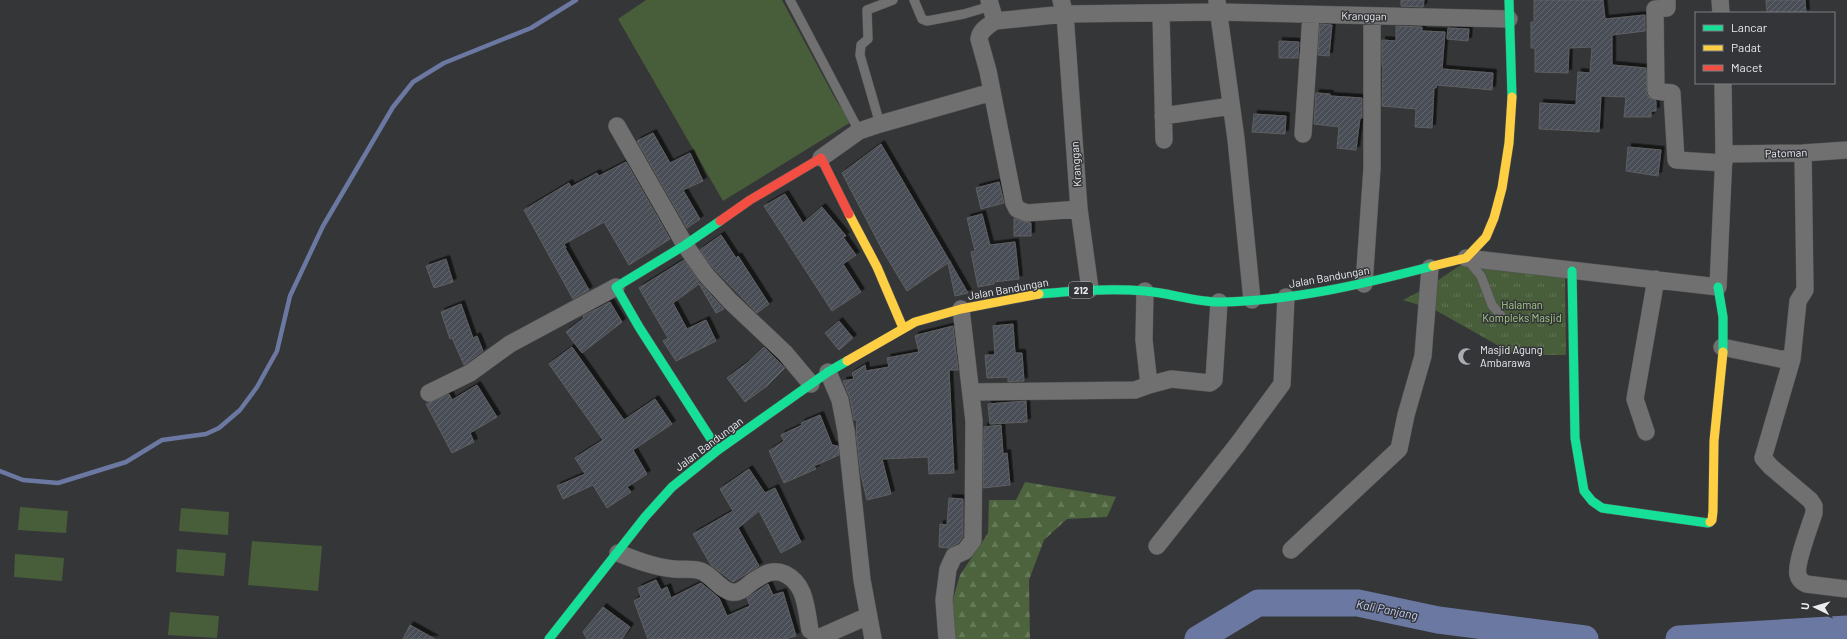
<svg xmlns="http://www.w3.org/2000/svg" width="1847" height="639" viewBox="0 0 1847 639" font-family="Barlow,sans-serif">
  <style>
    .forest { fill: url(#forest-firs) }
    .park { fill: url(#park-tufts) }
    .pitch { fill: #485d3a }
    .lines { fill: none; stroke-linecap: round; stroke-linejoin: round }
    .stream { stroke: #6b78a2; stroke-width: 4.5 }
    .river { stroke: #6b78a2; stroke-width: 27 }
    .building { fill: url(#building-hatch); stroke: #5e5f61; filter: url(#shadow) }
    .lane-casing { stroke: #535354; stroke-width: 10 }
    .street-casing { stroke: #535354; stroke-width: 18 }
    .fast-casing { stroke: #535354; stroke-width: 10 }
    .slow-casing { stroke: #535354; stroke-width: 10 }
    .jam-casing { stroke: #535354; stroke-width: 10 }
    .lane { stroke: #707070; stroke-width: 9 }
    .street { stroke: #707070; stroke-width: 17 }
    .fast { stroke: #16e098; stroke-width: 9 }
    .slow { stroke: #ffcf43; stroke-width: 9 }
    .jam { stroke: #f24e42; stroke-width: 9 }
    .labels { text-anchor: middle; stroke-width: 3; stroke-linejoin: round; paint-order: stroke }
    .shield { fill: #343539; stroke: #b4b5b8; stroke-width: 1 }
    .shield-label { font-size: 10px; font-weight: bold; fill: #ebecef }
    .street-label { font-size: 11px; fill: #ebecef; stroke: #343539 }
    .park-label { font-size: 11px; fill: #a4cc87; stroke: #343539 }
    .poi-label { font-size: 11px; fill: #ebecef; stroke: #343539; text-anchor: start }
    .water-label { font-size: 12px; font-style: italic; fill: #c2d0fb; stroke: #343539 }
  </style>
  <defs>
    <pattern id="forest-firs" width="22" height="20" patternUnits="userSpaceOnUse"><rect width="22" height="20" fill="#4c633d"/><path d="M5 1l3.5 6h-7zM16 11l3.5 6h-7z" fill="#667a59"/></pattern>
    <pattern id="park-tufts" width="24" height="20" patternUnits="userSpaceOnUse"><rect width="24" height="20" fill="#485d3a"/><path d="M3 7l-1-3M5 7V3M7 7l1-3M15 17l-1-3M17 17v-4M19 17l1-3" fill="none" stroke="#637457"/></pattern>
    <pattern id="building-hatch" width="6" height="6" patternUnits="userSpaceOnUse"><rect width="6" height="6" fill="#4a4d56"/><path d="M-1 1l2-2M0 6l6-6M5 7l2-2" fill="none" stroke="#64676f"/></pattern>
    <filter id="shadow"><feDropShadow dx="3.5" dy="-3.5" stdDeviation="0" flood-color="#0009"/></filter>
  </defs>
  <rect width="100%" height="100%" fill="#353638"/>
  <path class="forest" d="M1025,482l91,15 -9,20 -40,2 -23,21 -15,40 1,59h-77l-2,-33 9,-31 28,-42 1,-33h27z"/>
  <path class="park" d="M1465,262l100,12 1,81h-51l-80,-45 -32,-10 25,-13z"/>
  <path class="pitch" d="M646,0h136l54,100 15,22 -128,79 -105,-182z
    M20,507l48,4 -2,22 -48,-3z
    M181,508l48,4 -1,23 -49,-4z
    M252,541l70,5 -4,45 -70,-6z
    M177,549l49,4 -2,23 -48,-4z
    M15,554l49,4 -2,23 -48,-4z
    M170,612l49,4 -2,22 -49,-3z"/>
  <g class="lines">
    <path class="stream" d="M0,471l23,9 35,3 68,-21 36,-22 44,-6 13,-6 21,-18 17,-23 20,-36 13,-55 33,-70 70,-119 20,-25 31,-19 87,-35 45,-28"/>
    <path class="river" d="M1198,639l60,-36h100l80,17 147,19
      M1679,639l168,-10"/>
  </g>
  <path class="building" d="M1401,0h23l-1,7 -22,-1z
    M1534,0h69l2,19 40,-4v16l-33,4v30l34,3 1,27 4,4 5,2v10h-5v6h-27l2,-20 -25,-1 -2,36 -60,-3 1,-26 36,2 2,-33 12,1 2,-26 -23,1 -1,25 -33,-1v-24h-4v-26h3z
    M1766,0h39l1,13h-39z
    M1320,24l12,1 -3,31 -11,-1z
    M1396,26l26,1v4l23,1 -3,37 51,4 -1,17 -55,-5 -1,3h-2l-2,40 -17,-1 1,-18 -34,-3 1,-40h-1v-26l14,1z
    M1448,28l21,1 -1,12 -21,-2z
    M1279,41l20,1 -1,16h-19z
    M1316,93l14,1v2l32,2v20h-2l-4,32 -19,-2 2,-21 -25,-3z
    M1254,114l32,2 -1,18 -33,-2z
    M653,133l17,30 20,-10 13,28 -20,9 17,29 -13,9 -50,-87z
    M881,144l68,116 19,33 -13,3 -7,-33 -41,28 -24,-40 -41,-78z
    M1628,147l33,3 -3,26 -32,-5z
    M626,162l44,77 -41,26 -25,-43 -40,22 2,4h-1l24,42 -16,9 -49,-89 45,-27 2,4 26,-14 2,3z
    M999,182l5,21 -23,6 -5,-21z
    M785,194l18,29 19,-16 24,29 -3,1 13,18 -13,9 18,28 -29,19 -68,-105z
    M982,214l8,31 25,-3 4,37 -25,3v2l-16,3 -7,-35 4,-1 -8,-33z
    M1014,218l10,4 7,1v13h-17z
    M721,235l15,23 2,-2 31,48 -12,9 -43,-44 -14,-19z
    M446,259l7,23 -19,6 -8,-22z
    M684,260l15,22 25,27 -8,4 -17,-29 -26,19 14,26 19,-9 10,21 -40,20 -13,-20 5,-3 -29,-50z
    M610,302l12,20 -40,31 -16,-21 18,-14 -1,-2z
    M461,304l12,34 4,-2 6,15 -19,14 -12,-27 -2,1 -9,-27z
    M839,321l14,17 -14,12 -14,-17z
    M1013,324l2,29h7l2,28 -16,1v-5l-21,1 -2,-23h10l-2,-29z
    M953,326l5,44h-9l5,103 -25,1 -1,-17 -46,2 9,35 -24,6 -6,-25 -5,-41 1,-14h-3l-4,-22 -7,-17 11,-2 -2,-6 13,-8 1,6 23,-4 -2,-9 32,-6 -4,-16 2,-1z
    M572,347l52,73 31,-21 17,25 -39,26 14,24 -20,13 4,5 -24,16 -14,-23 -30,14 -6,-13 28,-12 -10,-16 28,-18 -54,-76z
    M764,347l21,21 -18,18 -22,16 -18,-24 20,-15z
    M477,385l20,32 -27,16 4,9 -22,11 -26,-49 23,-10 3,6z
    M1026,401l1,21 -37,2 -2,-20z
    M820,415l12,30 6,1 1,9 -25,11 2,3 -32,14 -15,-32 15,-10 -3,-6 21,-10 -1,-2z
    M1001,425l2,29 4,-1 3,32 -27,3 1,-61z
    M749,469l16,24 10,-5 26,54 -20,11 -22,-42 -21,17 21,38 -26,16 -22,-17 -18,-31 40,-23 -13,-22z
    M949,498l14,1v38l-5,6 -9,5 -10,-1 1,-23 7,1z
    M656,580l5,10 6,-3 4,11 30,-15 18,15 8,18 23,-10 -3,-8 21,-14 5,11 10,-3 13,44 -11,3h-137l-14,-38 7,-4 -3,-9z
    M603,607l27,20 -8,12h-35l-4,-7z
    M410,625l25,14h-32z"/>
  <g class="lines">
    <defs>
      <path id="lane" d="M790,0l69,131
        M914,0l8,19 5,2 37,-7 27,-8
        M880,124l-20,-69 1,-10 7,-6 -1,-29 26,-10
        M1467,259l14,17 11,29 11,13"/>
      <path id="street" d="M989,0l6,21 70,-7 154,-2 290,7
        M1061,0l4,14 14,195 11,80
        M1667,0v8l-12,1 1,82 16,2 4,67 48,3
        M1720,0l1,13
        M1217,1l19,138 16,161
        M1161,13l3,127
        M995,21c-7,5 -15,9 -16,18l9,32 26,132 3,6 10,4 52,-4
        M1163,116l68,-10
        M617,126l68,119 21,30 24,26 55,52 26,31
        M1303,134l8,-119
        M1724,154l79,-1 44,-3
        M821,158l38,-27 21,-7 112,-32
        M1466,258l252,29 6,-133 -1,-71
        M1364,284l8,-116v-151
        M1145,291l-1,49 5,45
        M1722,347l58,12h12l-29,99 8,9 39,33 4,6v7c-4,13 -19,51 -16,62 1,5 4,7 8,9l41,5
        M1792,359l6,-58 7,-11 -2,-137
        M828,372l12,28 6,31 16,149 11,59
        M972,392l163,-2 14,-5 22,-6 39,4 4,-3 5,-78
        M429,393l41,-20 40,-29 106,-57
        M1646,432l-11,-33 21,-120
        M1157,546l80,-101 45,-61 4,-87
        M1291,550l108,-101 7,-34 17,-59 7,-88
        M618,553c18,7 36,14 56,16 9,1 18,-1 27,2 11,4 18,18 30,21 8,2 15,-5 21,-10 11,-7 20,-14 33,-8 21,10 21,35 25,56
        M816,639l52,-23
        M947,639l-3,-39 4,-31 6,-13 11,-5 8,-11 1,-119 -13,-112"/>
      <path id="fast" d="M1509,0l3,97
        M1572,271l3,167 9,53 8,10 10,7 106,15 2,-1
        M1718,287l5,30v35
        M1039,294c35,-3 70,-6 106,-3 25,2 50,11 75,11 72,-1 144,-18 213,-36
        M718,450l-79,-123 -23,-40 69,-42 35,-24
        M549,639l96,-122 27,-30 46,-37 110,-78 19,-11"/>
      <path id="slow" d="M849,214l28,53 26,61
        M1433,266l33,-8 20,-21 8,-19 8,-30 7,-45 3,-46
        M847,361l68,-39 46,-13 78,-15
        M1710,522l2,-2 1,-9 1,-70 9,-89"/>
      <path id="jam" d="M720,221l30,-21 71,-42 28,56"/>
    </defs>
    <use href="#lane" class="lane-casing"/>
    <use href="#street" class="street-casing"/>
    <use href="#fast" class="fast-casing"/>
    <use href="#slow" class="slow-casing"/>
    <use href="#jam" class="jam-casing"/>
    <use href="#lane" class="lane"/>
    <use href="#street" class="street"/>
    <use href="#fast" class="fast"/>
    <use href="#slow" class="slow"/>
    <use href="#jam" class="jam"/>
  </g>
  <defs>
    <symbol id="mosque-bare" viewBox="-9 -9 18 18"><path d="M3.5-4.9A6 6 0 1 0 3.5 4.9A5 5 0 1 1 3.5-4.9Z" fill="#abacaf" stroke="#343539" stroke-width="2.5" paint-order="stroke"/></symbol>
  </defs>
  <g fill-rule="evenodd">
    <use href="#mosque-bare" x="1454" y="344" width="25" height="25"/>
  </g>
  <g class="labels">
    <rect class="shield" x="1069" y="282" width="24" height="16" rx="3"/>
    <g class="shield-label">
      <text x="1081" y="294">212</text>
    </g>
    <g class="street-label">
      <text transform="translate(1364 16) rotate(1)" y="4">Kranggan</text>
      <text transform="translate(1786 153) rotate(-2)" y="4">Patoman</text>
      <text transform="translate(1076 164) rotate(-94)" y="4">Kranggan</text>
      <text transform="translate(1329 277) rotate(-10)" y="4">Jalan Bandungan</text>
      <text transform="translate(1008 289) rotate(-10)" y="4">Jalan Bandungan</text>
      <text transform="translate(709 444) rotate(-37)" y="4">Jalan Bandungan</text>
    </g>
    <g class="park-label">
      <text x="1522" y="309">Halaman<tspan x="1522" dy="13">Kompleks Masjid</tspan></text>
    </g>
    <g class="poi-label">
      <text x="1480" y="354">Masjid Agung<tspan x="1480" dy="13">Ambarawa</tspan></text>
    </g>
    <g class="water-label">
      <text transform="translate(1387 610) rotate(11)" y="4">Kali Panjang</text>
    </g>
  </g>
  <rect x="1695" y="12" width="140" height="72" fill="#343539" stroke="#7d7e82"/>
  <rect x="1703" y="25" width="20" height="6" fill="#16e098" stroke="#7d7e82"/>
  <text x="1731" y="32" font-size="12" fill="#ebecef">Lancar</text>
  <rect x="1703" y="45" width="20" height="6" fill="#ffcf43" stroke="#7d7e82"/>
  <text x="1731" y="52" font-size="12" fill="#ebecef">Padat</text>
  <rect x="1703" y="65" width="20" height="6" fill="#f24e42" stroke="#7d7e82"/>
  <text x="1731" y="72" font-size="12" fill="#ebecef">Macet</text>
  <g transform="translate(1815 607) rotate(275)" stroke="#343539" stroke-width="3" paint-order="stroke">
  <path d="M0-3L7 15L0 10L-7 15Z" fill="#ebecef"/>
  <text y="-6" font-size="11" font-weight="bold" text-anchor="middle" fill="#ebecef">U</text>
  </g>
</svg>
